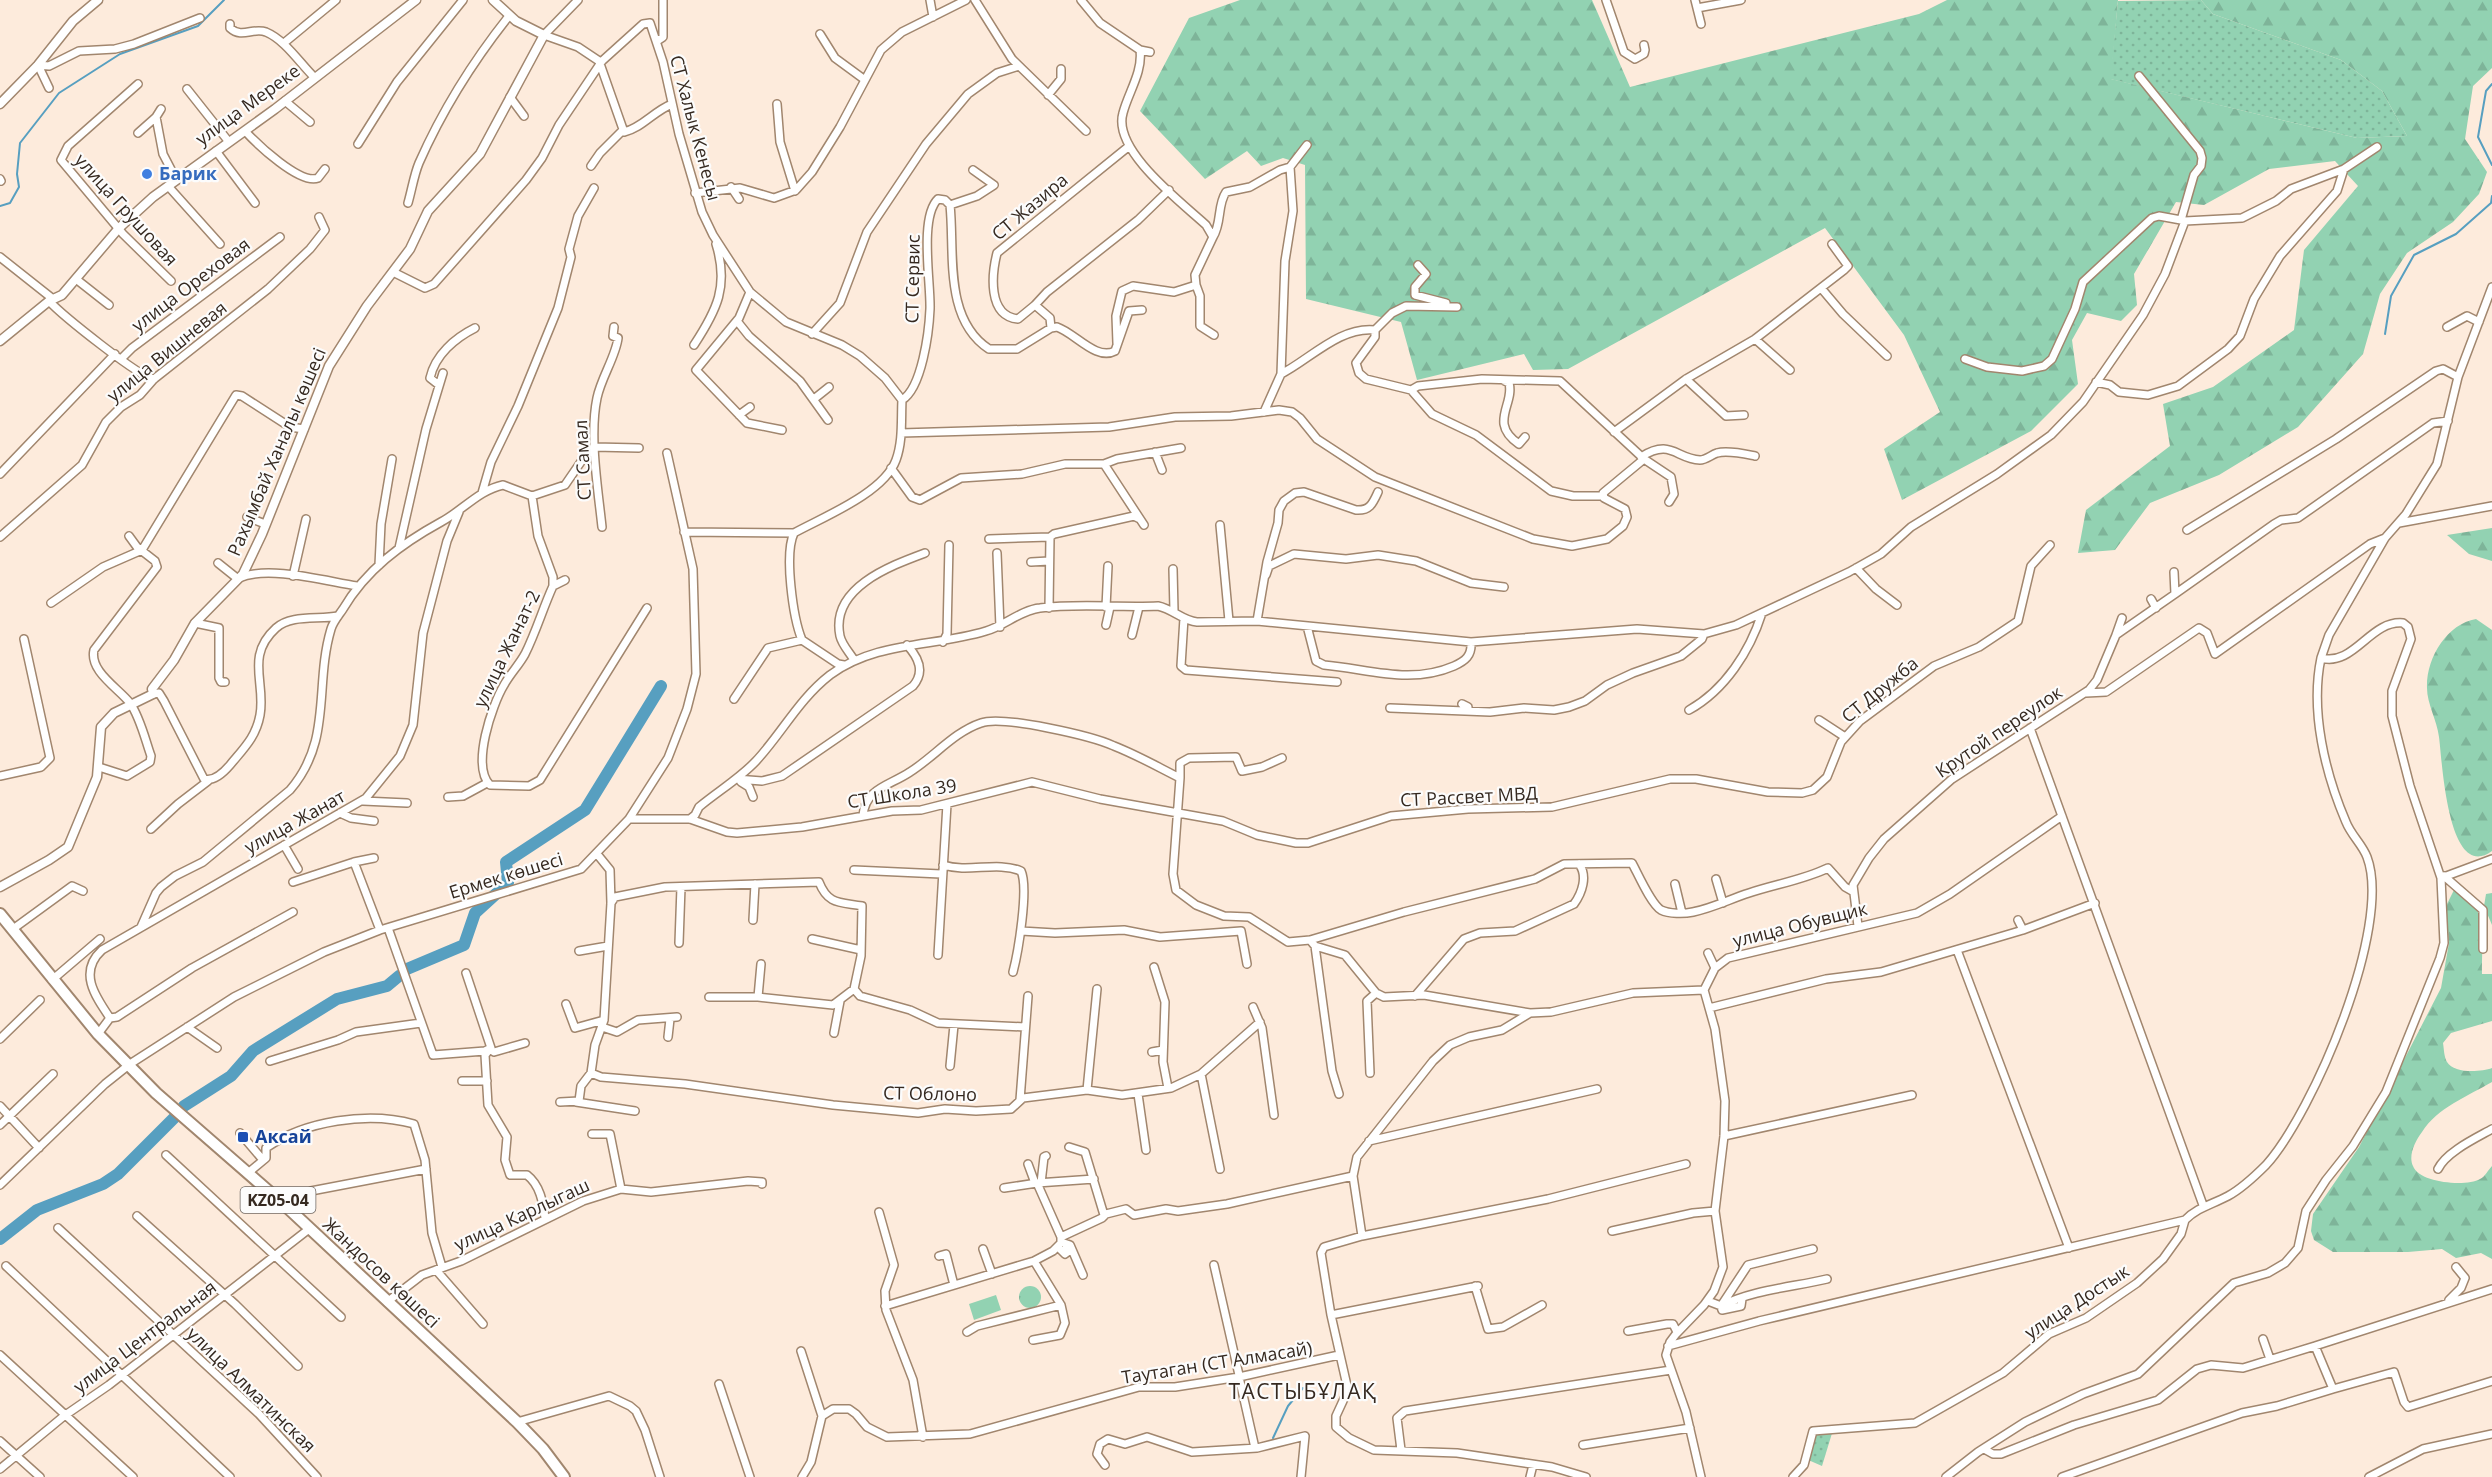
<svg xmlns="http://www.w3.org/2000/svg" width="2492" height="1477" viewBox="0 0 2492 1477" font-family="'Open Sans',sans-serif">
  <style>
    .grass { fill: url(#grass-dots) }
    .forest { fill: url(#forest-firs) }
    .park { fill: url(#park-tufts) }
    .pitch { fill: #92d2b2 }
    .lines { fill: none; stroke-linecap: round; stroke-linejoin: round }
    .stream { stroke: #579fc0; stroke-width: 2 }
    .river { stroke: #579fc0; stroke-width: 12 }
    .minor-casing { stroke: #a1866e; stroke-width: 10 }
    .tertiary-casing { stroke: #a1866e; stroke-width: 11 }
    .primary-casing { stroke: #a1866e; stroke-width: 14 }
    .minor { stroke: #fff; stroke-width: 7 }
    .tertiary { stroke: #fff; stroke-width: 8 }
    .primary { stroke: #fff; stroke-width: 10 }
    .shop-dot { fill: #3f7fe0; stroke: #fcfcfc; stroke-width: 2 }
    .transit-dot { fill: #1a4fb4; stroke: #fcfcfc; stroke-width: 2 }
    .labels { text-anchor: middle; stroke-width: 4.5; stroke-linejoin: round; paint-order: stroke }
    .shield { fill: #fcfcfc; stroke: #716862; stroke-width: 1.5 }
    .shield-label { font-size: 16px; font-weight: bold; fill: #352920 }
    .street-label { font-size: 18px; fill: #352920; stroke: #fcfcfc }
    .shop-label { font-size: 18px; font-weight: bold; fill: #366cbe; stroke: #fcfcfc; text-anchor: start }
    .transit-label { font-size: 18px; font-weight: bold; fill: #164399; stroke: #fcfcfc; text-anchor: start }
    .quarter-label { font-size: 21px; letter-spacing: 1.5px; fill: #352920; stroke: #fcfcfc }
  </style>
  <defs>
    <pattern id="grass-dots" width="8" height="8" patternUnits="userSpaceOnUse" patternTransform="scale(1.5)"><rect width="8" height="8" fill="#92d2b2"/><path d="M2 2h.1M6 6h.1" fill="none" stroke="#7eb499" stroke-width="1.8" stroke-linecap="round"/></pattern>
    <pattern id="forest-firs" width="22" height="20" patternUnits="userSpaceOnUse" patternTransform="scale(1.5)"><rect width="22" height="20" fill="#92d2b2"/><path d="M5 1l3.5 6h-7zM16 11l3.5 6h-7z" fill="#7eb499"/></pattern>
    <pattern id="park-tufts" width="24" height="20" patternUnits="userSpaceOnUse" patternTransform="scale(1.5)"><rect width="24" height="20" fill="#92d2b2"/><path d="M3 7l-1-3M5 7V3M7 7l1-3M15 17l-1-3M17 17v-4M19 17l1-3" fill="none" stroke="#7eb499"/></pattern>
  </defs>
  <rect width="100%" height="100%" fill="#fdebdc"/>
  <path class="grass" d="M2201,0l12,14 128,46 41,31 25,45 -50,2 -247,-59 8,-78z
    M1833,1430l-11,36 -16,-7 7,-28z"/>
  <path class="forest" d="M1240,0h352l38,87 289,-73 28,-14h171l-7,79 246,59 50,-2 -25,-45 -41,-31 -128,-46 -12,-14h291v68l-19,18 -8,53 22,33 -8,22 -26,28 -46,31 -27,41 -17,60 -65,73 -79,48 -69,28 -35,47 -37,3 8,-43 84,-64 -7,-42 50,-17 81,-57 10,-80 54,-64 -23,-25 -66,8 -65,36 -28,-3 -42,72 3,31 -16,16 -34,-8 -15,27 6,44 -47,47 -129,69 -18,-51 56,-37 -36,-77 -79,-107 -257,141 -35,1 -9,-16 -107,26 -16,-58 -95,-23 -1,-134 -22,-7 -22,8 -14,-15 -42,28 -65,-68 49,-93z
    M2492,528v33l-23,-7 -22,-19z
    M2476,619l16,11v221c-45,33 -50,-94 -53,-114 -2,-17 -12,-33 -12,-49 -1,-30 20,-64 49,-69z
    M2454,890c36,11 27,53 28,84h10v47l-41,12 -8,10c1,6 1,14 4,19 7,12 34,10 45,6v14c-24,14 -55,26 -70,50 -7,9 -14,24 -9,34 6,17 53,21 67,13 5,-2 8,-9 12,-13v93l-11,-6 -25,5 -14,-9 -34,3h-75l-19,-12 -3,-9 2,-17 46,-67 82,-159 8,-45 -3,-37z
    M2492,893v32l-8,-19 2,-12z"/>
  <path class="park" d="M1019 1297a11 11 0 1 1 22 0a11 11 0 1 1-22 0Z"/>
  <path class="pitch" d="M996,1295l5,15 -27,10 -5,-16z"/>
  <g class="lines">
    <path class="stream" d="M2492,84l-6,7 -8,46 14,28
      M0,206l10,-3 9,-16 -2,-13 3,-31 39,-50 61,-39 78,-28 26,-26
      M2385,334l6,-38 23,-41 42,-21 35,-31 1,-7
      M1273,1438l15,-32 15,-18"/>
    <path class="river" d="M407,969l57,-24 11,-32 33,-30 -2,-21 79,-52 76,-124
      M184,1106l47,-30 22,-25 84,-52 50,-13 12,-10
      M0,1239l37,-29 66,-26 15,-10 59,-59"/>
    <defs>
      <path id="minor" d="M578,0l-34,35 34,12 21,14 25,71c18,-4 30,-21 48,-28
        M930,0l3,17
        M975,0l37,59 74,72
        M1081,0l19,23 40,27c3,22 -12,43 -17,63 -11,37 58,89 83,112l7,12 -18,38 1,10 -22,7 -41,-6 -11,5 -6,25 1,27
        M1606,0l18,52 11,7 9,-5 1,-4 -1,-5
        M1695,0l2,8 44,-8
        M1697,8l4,16
        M230,24v4c12,11 23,-1 36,4 19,8 33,30 48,45
        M820,34l15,24 30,22
        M657,41l6,-4v-37
        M284,43l52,-43
        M1140,50l10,2
        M38,65l11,1 30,-15 36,-2 19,-5 66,-26
        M38,65l11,23
        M138,84l-70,62 -7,14 62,74 48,47
        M187,89l42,53
        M1048,95l13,-16v-10
        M510,97l14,19
        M285,101l25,21
        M777,104l3,38 15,49
        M161,109l-5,8 7,37 13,25
        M245,131c12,13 55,54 73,47l7,-9
        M138,133l18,-16
        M358,144l39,-62 66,-82
        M216,151l39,52
        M591,166l9,-13 23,-23
        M1290,167l17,-22
        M2344,169l33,-22
        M0,179l1,2
        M168,186l52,58
        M731,187l8,12
        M695,193l45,-5 34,10 22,-8 16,-18 28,-45 41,-77 21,-18 64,-32
        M408,203c4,-14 6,-28 11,-40 23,-52 55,-103 90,-147
        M950,205l27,-9 17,-11 -21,-15
        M1213,237c9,-14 4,-32 13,-45l24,-5 30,-17 10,-3 3,44 -8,50 -4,113 -17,38
        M0,257l53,42
        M1418,265l8,9 -11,13v8l31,8
        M393,272l32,16 9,-4 92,-104 16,-22 17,-33 43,-64 41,-37 7,-1 13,39 16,72 23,78 11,23 37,57 36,30 56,23 18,11 25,22 17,22c-1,20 1,41 -6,60 -12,33 -73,57 -102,73 -10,21 -1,85 8,107l36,24 6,1
        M76,279l33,26
        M1196,285l4,11v30l14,9
        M1821,288l22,26 44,42
        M750,292l-11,26 -43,52 51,53 35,7
        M49,301c13,14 91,77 105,78
        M1035,305l12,-13 91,-72 31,-30
        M737,321l12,15 51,45 28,39
        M2447,327l20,-11 12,6
        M1051,328l-1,-10 -15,-13 -17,14c-31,-3 -26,-46 -21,-66l131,-106
        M1375,330l17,-17 14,-7 51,1
        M812,334l28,-31 27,-71 59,-88 42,-50 29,-21 22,-7
        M1755,339l35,31
        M694,345c23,-35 35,-59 22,-101
        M121,359l11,-11 148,-111
        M1965,359l22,8 35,4 22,-5 8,-7 23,-50 8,-27 69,-64 7,-2 22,4
        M1281,374c28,-14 59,-48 94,-44v7l-19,26 3,10 7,6 45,11 21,24 44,21 75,56 22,5h30
        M1686,379l40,37 18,-1
        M1503,380l6,3c6,21 -21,40 10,61l6,-7
        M2096,382l14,3 9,7 29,3 30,-9 50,-37 12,-13 14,-37 26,-43 57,-65 7,-22 -53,20 -15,12 -34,17 -57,3
        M439,385l-9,-7c5,-23 25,-40 45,-50
        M814,399l15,-12
        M902,400c20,-12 27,-68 28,-91 1,-25 -11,-92 8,-110l7,1 5,5c5,46 -7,114 39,144h28l34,-21 6,-1c18,6 39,34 58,24l14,-40 13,-1
        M739,415l11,-8
        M1614,432l72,-53 69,-40 89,-69 4,-4 -16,-22
        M901,433l208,-6 66,-10 56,-1 48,-6 13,2 8,6 17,21 58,38 158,62 39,7 35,-7 16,-13 4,-9 -2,-8 -21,-11 -1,-5 41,-34 -84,-78 -78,-2 -64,7 -7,4
        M1155,452l7,18
        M1641,457c30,-19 35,2 59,3 6,0 11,-5 17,-7 11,-3 28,1 38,3
        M1644,459l27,18 3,17 -5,8
        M1104,464l13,-5 64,-11
        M891,468l21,29 8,3 41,-22 61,-4 43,-10h39l40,61
        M0,474l115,-120
        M482,493l9,-31 27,-56 40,-98 13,-51 -2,-8 9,-33 16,-28
        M532,496l33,-11 22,-32 7,-6 45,1
        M247,517l18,7
        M2399,523l93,-17
        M1220,525l9,96
        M602,527c-4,-38 -13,-91 -5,-129 4,-20 19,-42 21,-60l-5,-2 1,-9
        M2187,530l149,-91 100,-68 7,-2 15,8
        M684,532l110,1
        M0,537l82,-72 24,-43 15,-15 19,-12 14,-16 114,-90 42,-40 15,-19 -6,-13
        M989,539l61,-2 4,-3 80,-18 4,2
        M399,548l27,-119 17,-56
        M997,553l3,74
        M1031,562l18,-1
        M218,563l20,16
        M379,565l2,-41 11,-65
        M1856,568l20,21 21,16
        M1173,569l1,42
        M1266,575l3,-9 25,-12 52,5 32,-4 38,6 55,22 33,4
        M293,576l13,-57
        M239,578c29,-13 86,3 118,8
        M553,586l12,-6
        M2175,594l99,-70 7,-4 17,-2 135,-95 15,-2
        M2151,599l5,9
        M51,603l52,-36 39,-17 94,-155 6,1 48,31 14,2
        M1106,607l2,-41
        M1049,608l1,-71
        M1184,618l-3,48 5,4 151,12
        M1257,621l10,-59 11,-39 1,-13 5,-9 11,-8 9,-1 52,18c14,1 17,-7 22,-18
        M195,623l24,5v50l2,4h4
        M1106,625l4,-18
        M1307,626l9,35 8,4c45,4 86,20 130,1 11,-5 18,-10 17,-24
        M1132,635l7,-28
        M2116,635l6,-17
        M943,642l4,-8 2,-89
        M854,660c-4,-7 -12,-15 -14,-24 -10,-48 50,-70 85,-83
        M2086,693l20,-1 93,-64 8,5 8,21 155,-110 15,-6
        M153,694l6,-1 5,8 40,78c10,3 20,-7 26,-14 14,-17 26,-28 30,-50 6,-32 -15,-59 16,-87 15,-14 43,-8 62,-12
        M734,699l34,-51 34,-8
        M1462,704l6,3v4
        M1390,708l100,4 34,-4 30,2 15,-3 16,-6 22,-16 26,-12 48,-17 21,-17 2,-5 32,-9 113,-53 32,-18 30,-27 86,-53 54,-39 32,-33 60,-87 22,-41 20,-53 -4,-1 13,-45 7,-9 1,-8 -2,-7 -61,-75
        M1689,710c36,-20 61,-59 73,-97
        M1819,720l26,17
        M2030,728l173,477
        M99,767l28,9 23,-14 1,-6c-6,-17 -11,-39 -21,-53 -12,-15 -41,-32 -36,-53l63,-83 -2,-6 -18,-14 -8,-11
        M0,776l41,-9 9,-9 -26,-119
        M1180,778v-15l9,-5 47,-1 6,14 20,-4 20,-9
        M736,779l26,2 20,-5 131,-90c12,-14 6,-28 -6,-41
        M741,782l8,5 4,10
        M448,797l15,-1 24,-13
        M363,801l44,2
        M340,813l11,5 23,3
        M863,815c3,-27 26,-29 47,-43 24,-15 44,-40 71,-49 21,-8 111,13 133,23 23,9 44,21 66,32l-7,96 3,16 20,15 28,11 25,1 39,25 22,-2 5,6 30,9 31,38 8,4 40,-2 106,18
        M629,819h61l37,13 10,1 65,-6 90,-16 29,-1 111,-28 68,17 123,22 34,14 39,8h12l83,-27 77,-7 84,-2 118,-28h26l72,13 34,1 11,-3 14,-13 14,-35 19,-21 74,-55 45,-19 39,-26 13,-55 19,-21
        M690,819l5,-4 4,-8c19,-16 40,-28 57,-46 26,-28 43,-62 74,-86 46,-34 104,-28 156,-44 18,-5 35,-21 54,-23 39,-5 79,0 118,-2 15,3 25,15 39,16l60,-1 214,21 166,-13 67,5
        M151,829l27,-25 30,-23
        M284,845l14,24
        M354,862l20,-4
        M943,865c26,8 54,-4 78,6 8,17 -3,82 -8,101
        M854,870l87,4
        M2444,876l39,34v39
        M2441,878l51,-19
        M1716,879l7,24
        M293,882l61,-20 26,68
        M1675,884l7,29
        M611,903l4,-6 50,-10 154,-5c9,23 21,20 43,24l-1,50 -7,33 6,7 50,14 28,13 87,4
        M753,920l2,-36
        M2018,920l5,10 72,-27
        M1858,926l-5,-41 16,-27 15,-19 68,-60 137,-89 8,-10 19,-45 59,-41 -1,-22
        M141,927l15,-34 5,-6 14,-11 28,-14 87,-72c43,-50 24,-104 41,-161 2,-7 8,-14 12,-20 23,-39 58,-65 98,-87 21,-11 38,-32 62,-37l29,11 6,40 15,41v9c-10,22 -17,46 -28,68 -6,11 -15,20 -21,31 -12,20 -33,81 -14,100l39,1 11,-6 107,-172
        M388,928l45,127 52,-4 6,-3 -25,-75
        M13,929l59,-43 11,5
        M1021,931l34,2 69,-3 36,7 81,-6 6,33
        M812,939l49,11
        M1310,940l94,-28 131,-33 29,-15 68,-1c6,11 19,41 29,47 8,4 23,4 32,2 20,-4 37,-13 56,-19 27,-9 54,-13 79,-25l17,19 7,4
        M679,943l2,-56
        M1315,946l17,125 7,23
        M1957,950l112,298
        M579,951l29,-5
        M1708,953l7,15
        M938,955l9,-151
        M1154,967l11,35 -2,60 5,26
        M52,980l48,-41
        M1415,996l49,-57 16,-6 35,-2 59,-27c8,-11 14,-28 5,-40
        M709,997h49l75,8 21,-16
        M758,997l3,-33
        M566,1004l9,24 29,-8
        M1253,1007l9,21 12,87
        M1709,1008l117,-29 55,-7 142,-42
        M110,1018c-15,-22 -32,-46 -8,-68l264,-152 34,-42 13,-31 10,-92 24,-92 12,-29
        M187,1027l30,21
        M602,1027l15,5 21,-12 39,-3
        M834,1033l6,-32
        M98,1034l12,-16 7,-1 75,-49 101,-56
        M668,1037l2,-18
        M0,1039l40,-39
        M525,1043l-31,9 -4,-3 -5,6 3,50 19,32 -2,23 5,15h17c13,10 16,27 18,43
        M1152,1052l11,-2
        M270,1061l68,-21 18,-8 65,-9
        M950,1066l4,-41
        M591,1073l4,-28 9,-25 7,-117 -1,-33 -13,-16
        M1370,1073l-3,-72 9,-8
        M1201,1074l19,95
        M462,1081h25
        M1087,1090l10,-101
        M1138,1094l8,56
        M1020,1100l8,-104
        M560,1102l19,-1 2,-15 10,-13 10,4 84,7 148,21 85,8 27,-4 31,2 35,-2 12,-11 64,-8 35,5 49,-7 30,-14 59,-52
        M576,1102l59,9
        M0,1106l39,42
        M0,1125l53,-51
        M240,1133l23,27
        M592,1134h18l11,55
        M1724,1136l188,-41
        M1369,1141l228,-52
        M1069,1147l16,5 19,63
        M166,1155l175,162
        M1028,1164l7,19
        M2438,1169c8,-17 38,-31 54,-40
        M248,1173l18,-15v-10c38,-27 102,-37 148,-24l11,36 7,73 10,34
        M1037,1183l57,-4
        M1041,1183l3,-26 2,-1
        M0,1185l105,-101 25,-20 104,-67 90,-45 56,-22 201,-61 48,-50 39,-61 19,-49 9,-35 -3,-105 -26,-116
        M1004,1188l33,-5 24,54
        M289,1209l22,-18 115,-22
        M879,1212l15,53 -9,26 1,19 27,70 10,57
        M137,1216l98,88 63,62
        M58,1228l201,186 58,63
        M1612,1231l81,-18 22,-2
        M1362,1236l186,-37 138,-35
        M1064,1243l6,2 13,30
        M1058,1247l7,7 4,-3 -3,-6
        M983,1249l9,25
        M939,1256l7,-2 8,31
        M1214,1265l25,110
        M6,1266l224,211
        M436,1270l47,54
        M1475,1286l13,43 15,-2 39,-22
        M1742,1299l-1,7 -19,4 -1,-4c31,-16 72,-19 106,-27
        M2449,1300l12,-12 4,-10 -9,-11
        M1708,1301l13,5 27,-41 65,-16
        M387,1302l35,-27 39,-14 122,-60 38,-12 30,3 97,-11 14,1v2
        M885,1306l149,-45
        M1331,1315l147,-29
        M1628,1331l39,-7h6l4,8
        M967,1332l10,-6 84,-21 -27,-44 19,-10 8,-8v-6l41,-19 4,-4 20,-5 8,6 32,-6 12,2 49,-7 126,-28
        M2263,1339l7,20
        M1033,1340l27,-5 5,-12 -4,-18
        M1668,1346l91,-25 426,-101c13,-13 26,-15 43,-24 13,-7 27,-20 38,-31 47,-52 127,-239 101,-308 -5,-13 -16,-22 -21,-35 -21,-49 -36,-111 -25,-164
        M2315,1346l177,-57
        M801,1351l21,65
        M0,1355l133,122
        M1239,1377l16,71
        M719,1384l31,93
        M517,1422l92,-26 21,10 6,5 9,19 15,47
        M0,1441l40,36
        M1583,1445l107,-17
        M1984,1449l9,5h8l73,-29 84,-25 39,-31 14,-4 32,3 72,-22 18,43 61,-17 10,30 4,5 84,-26
        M1401,1450l-4,-32 8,-7 266,-41
        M1105,1465l-8,-11 3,-10 8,-5 17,5 22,-7 45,15 65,-4 48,-12 -4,41
        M0,1469l64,-53 45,-31 200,-156
        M802,1477l9,-15 11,-46 11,-7h16l7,5 11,13 20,10 83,-3 169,-47h36l64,-10 100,-22
        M1530,1477l3,-12
        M1586,1477l-34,-10 -95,-14 -83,-3 -25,-12 -13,-11v-11l12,-26 -17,-75 -10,-62 3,-6 38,-11 -9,-60 4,-19 76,-96 17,-16 19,-8 33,-7 28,-17 21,-1 82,-19 71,-3 11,-22 13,-10 189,-45 33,-19 112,-78
        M1701,1477l-15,-65 -20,-57 4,-13 6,-8 28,-29 10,-14 9,-24 -8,-56 9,-75 1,-35 -10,-72 -11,-39
        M1793,1477l11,-12 9,-34 102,-8 88,-50 46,-39 37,-16 51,-35 26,-24 18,-25 4,-14
        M1946,1477l32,-25 47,-30 58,-28 55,-20 96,-91 34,-10 17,-10 13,-15 8,-37 20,-31 27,-34 33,-54 54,-134 4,-15 -3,-65 -31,-92 -18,-70v-25l19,-52 -3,-12 -5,-4c-33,-3 -49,44 -82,35l8,-23 56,-97 21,-24 31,-50 21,-87 34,-90
        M2062,1477l180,-64 35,-7 56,-17
        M2369,1477l54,-28 69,-15"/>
      <path id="tertiary" d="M0,104l38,-39 35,-44 25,-21
        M0,341l49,-40 13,-6 57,-67 34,-31 122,-88 141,-109
        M0,887l49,-27 19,-13 29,-70 4,-50 13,-14 39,-19 -1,-5 22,-29 21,-37 48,-49 19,-40 67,-168 38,-60 43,-57 18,-38 52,-57 64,-119 -28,-14 -23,-21"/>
      <path id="primary" d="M0,914l98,120 58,59 133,116 228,213 26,27 21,28"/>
    </defs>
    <use href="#minor" class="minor-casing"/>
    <use href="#tertiary" class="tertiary-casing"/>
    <use href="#primary" class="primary-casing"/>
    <use href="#minor" class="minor"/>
    <use href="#tertiary" class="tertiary"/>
    <use href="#primary" class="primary"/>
  </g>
  <circle class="shop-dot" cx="147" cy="174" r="6"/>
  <rect class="transit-dot" x="237" y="1131" width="12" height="12" rx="3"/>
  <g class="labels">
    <rect class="shield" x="240.5" y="1187" width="75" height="26" rx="4.5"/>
    <g class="shield-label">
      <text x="278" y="1206">KZ05-04</text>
    </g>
    <g class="street-label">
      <text transform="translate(248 105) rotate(-36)" y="6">улица Мереке</text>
      <text transform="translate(695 128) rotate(75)" y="6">СТ Халык Кенесы</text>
      <text transform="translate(1030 207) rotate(-40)" y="6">СТ Жазира</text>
      <text transform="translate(126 210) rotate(48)" y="6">улица Грушовая</text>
      <text transform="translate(913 279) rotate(-89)" y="6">СТ Сервис</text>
      <text transform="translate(191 285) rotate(-37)" y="6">улица Ореховая</text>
      <text transform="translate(167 352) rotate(-39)" y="6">улица Вишневая</text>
      <text transform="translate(277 452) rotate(-67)" y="6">Рахымбай Ханалы көшесі</text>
      <text transform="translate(583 460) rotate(-93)" y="6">СТ Самал</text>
      <text transform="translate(507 649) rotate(-64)" y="6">улица Жанат-2</text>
      <text transform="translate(1880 690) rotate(-39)" y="6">СТ Дружба</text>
      <text transform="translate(1999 732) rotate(-34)" y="6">Крутой переулок</text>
      <text transform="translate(902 794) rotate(-9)" y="6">СТ Школа 39</text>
      <text transform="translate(1469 797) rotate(-3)" y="6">СТ Рассвет МВД</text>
      <text transform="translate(295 822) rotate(-29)" y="6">улица Жанат</text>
      <text transform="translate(506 876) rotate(-17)" y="6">Ермек көшесі</text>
      <text transform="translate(1800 925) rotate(-14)" y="6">улица Обувщик</text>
      <text transform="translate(930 1094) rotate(1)" y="6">СТ Облоно</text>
      <text transform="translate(522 1215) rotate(-25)" y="6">улица Карлыгаш</text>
      <text transform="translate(381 1273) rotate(43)" y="6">Жандосов көшесі</text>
      <text transform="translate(2077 1302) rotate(-33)" y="6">улица Достык</text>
      <text transform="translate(145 1337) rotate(-37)" y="6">улица Центральная</text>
      <text transform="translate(1217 1363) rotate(-9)" y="6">Таутаган (СТ Алмасай)</text>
      <text transform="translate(251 1390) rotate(44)" y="6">улица Алматинская</text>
    </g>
    <g class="shop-label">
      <text x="159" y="180">Барик</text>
    </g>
    <g class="transit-label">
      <text x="255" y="1143">Аксай</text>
    </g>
    <g class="quarter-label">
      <text x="1303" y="1399">ТАСТЫБҰЛАҚ</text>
    </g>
  </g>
</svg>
